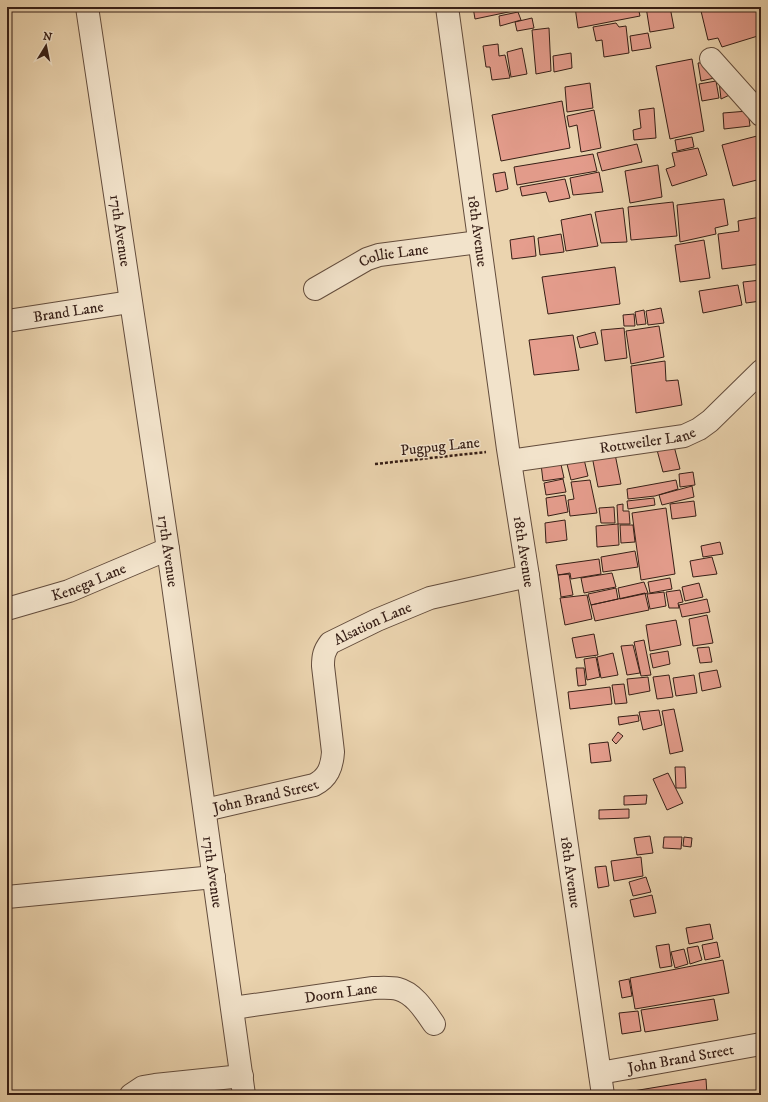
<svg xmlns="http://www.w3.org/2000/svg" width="768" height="1102" viewBox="0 0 768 1102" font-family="'IM FELL DW Pica',serif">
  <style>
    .building { fill: #e59d8d; stroke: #361e16 }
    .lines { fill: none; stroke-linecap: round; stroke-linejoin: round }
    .minor-casing { stroke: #634c3c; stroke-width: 24 }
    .path { stroke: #361e16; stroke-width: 2.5; stroke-dasharray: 3 2; stroke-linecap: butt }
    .minor { stroke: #f2e3cb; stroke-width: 22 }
    .labels { text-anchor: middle; stroke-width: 3; stroke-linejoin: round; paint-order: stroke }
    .street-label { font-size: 15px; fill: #361e16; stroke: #f2e3cb }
  </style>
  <rect width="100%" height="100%" fill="#ebd4af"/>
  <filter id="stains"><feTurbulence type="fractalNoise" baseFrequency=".005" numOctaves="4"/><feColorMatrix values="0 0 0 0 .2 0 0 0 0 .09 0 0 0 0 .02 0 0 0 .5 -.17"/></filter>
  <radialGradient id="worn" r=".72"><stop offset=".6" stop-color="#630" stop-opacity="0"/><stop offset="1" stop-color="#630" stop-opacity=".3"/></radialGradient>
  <path class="building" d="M473,7h45v3l-43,9z
    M575,7h63l2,9 -62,12z
    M646,7h24l4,21 -24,4z
    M717,7h44v28l-39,12 -4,-9 -10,2 -7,-29z
    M518,12l3,8 -21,6 -1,-10z
    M532,18l2,10 -17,3 -2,-9z
    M616,23l3,4 7,-1 3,27 -25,4 -2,-17 -6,1 -3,-14z
    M549,28l2,43 -15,3 -4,-44z
    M648,33l3,15 -19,3 -2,-15z
    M498,44l1,12 6,-1 5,23 -18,2 -2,-13h-4l-3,-21z
    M522,48l5,26 -16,3 -4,-25z
    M571,53l1,15 -18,4 -1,-16z
    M692,59l12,72 -34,8 -14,-73z
    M711,62l8,15 -18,4 -3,-18z
    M716,81l3,17 -17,3 -3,-17z
    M719,81l19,10 -17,8z
    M590,83l3,25 -26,4 -2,-25z
    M562,101l8,47 -69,13 -9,-46z
    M654,108l2,30 -22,2 -1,-10 8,-2 -2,-18z
    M594,110l7,38 -20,4 -4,-27 -8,2 -2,-11z
    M748,111l2,15 -26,3 -1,-16z
    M757,136l4,14v29l-28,7 -11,-41z
    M692,137l2,10 -17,4 -2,-11z
    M637,144l5,18 -40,9 -5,-18z
    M698,148l9,27 -35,11 -6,-17 9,-3 -3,-13z
    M593,154l4,17 -80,14 -3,-18z
    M658,165l4,32 -32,6 -5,-32z
    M505,172l3,17 -12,3 -3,-18z
    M599,172l4,20 -30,3 -3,-17z
    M565,179l5,19 -21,4 -3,-10 -24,4 -2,-9z
    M724,199l4,26 -13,3 1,6 -36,8 -3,-37z
    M673,202l4,34 -46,4 -3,-33z
    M623,208l4,34 -26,1 -6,-31z
    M591,214l7,32 -32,5 -5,-31z
    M760,217l1,10v37l-39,5 -4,-35 21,-3 -1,-10z
    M561,234l3,18 -24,3 -2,-17z
    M534,236l2,20 -24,3 -2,-19z
    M704,240l6,38 -30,4 -5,-37z
    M615,267l5,37 -72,10 -6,-37z
    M761,280v21l-15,2 -3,-21z
    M738,285l4,20 -39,8 -4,-22z
    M661,308l3,15 -16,2 -2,-14z
    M644,310l2,14 -9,1 -2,-13z
    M634,314l1,12h-11l-1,-11z
    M659,326l5,31 -33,7 -5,-33z
    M624,328l3,30 -22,3 -4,-31z
    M595,332l3,12 -18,4 -3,-11z
    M573,335l6,35 -45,5 -5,-35z
    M665,361l1,20 12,-1 4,25 -46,8 -5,-47z
    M674,446l6,23 -17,3 -6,-22z
    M615,454l6,30 -23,3 -6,-31z
    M583,455l5,21 -17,4 -5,-20z
    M560,460l4,18 -21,3 -2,-17z
    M693,472l2,13 -15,2 -1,-13z
    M563,479l3,13 -20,3 -2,-12z
    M590,480l7,33 -27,3 -2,-16 6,-1 -3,-17z
    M676,480l2,9 -23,7 -27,3 -1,-10z
    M692,486l2,11 -32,8 -3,-10z
    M565,495l3,17 -20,4 -2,-18z
    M654,498l1,7 -27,4 -1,-8z
    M694,501l2,15 -24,3 -2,-15z
    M623,504v7h6l1,13h-12l-1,-19z
    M614,507l1,16h-14l-2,-15z
    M666,508l9,66 -34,6 -9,-67z
    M565,520l2,20 -21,3 -1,-20z
    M618,524l1,21 -22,2 -1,-21z
    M620,525h13l2,17 -14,1z
    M720,542l3,12 -20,3 -2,-11z
    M635,551l3,16 -35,5 -2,-15z
    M712,557l5,17 -24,3 -3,-16z
    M599,559l2,15 -30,5 -1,-6 -12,2 -2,-10z
    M612,573l4,14 -32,6 -3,-15z
    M569,574l4,21 -12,2 -3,-22z
    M670,578l2,11 -22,4 -2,-11z
    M644,582l4,11 -28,6 -2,-11z
    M699,583l4,14 -18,4 -3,-14z
    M616,588l2,11 -27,6 -3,-11z
    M680,590l3,12 -5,1 1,5h-10l-3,-16z
    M664,592l2,14 -16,3 -3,-15z
    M645,593l4,17 -54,11 -4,-16z
    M587,595l5,24 -27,6 -5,-27z
    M707,599l3,13 -28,5 -3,-12z
    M707,615l6,28 -20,3 -4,-27z
    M676,620l5,25 -31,6 -4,-26z
    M594,634l4,21 -22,3 -4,-20z
    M644,640l7,35 -10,1 -7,-34z
    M633,645l7,28 -13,2 -6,-29z
    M709,647l3,15 -12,1 -3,-15z
    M668,651l2,13 -17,4 -3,-14z
    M613,653l5,22 -17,3 -4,-21z
    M596,657l4,20 -13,3 -3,-21z
    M576,668h8l2,17 -8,1z
    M717,670l4,17 -19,4 -3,-18z
    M669,675l4,22 -16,2 -4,-22z
    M694,675l3,18 -21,3 -3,-18z
    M648,677l2,14 -21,4 -2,-16z
    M624,684l3,19 -12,1 -3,-19z
    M610,687l2,17 -42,5 -2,-17z
    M674,709l9,42 -13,3 -8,-43z
    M659,710l3,15 -19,5 -4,-18z
    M638,715l1,6 -20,4 -1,-8z
    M618,732l5,4 -7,8 -4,-4z
    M608,742l3,19 -20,2 -2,-19z
    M675,767h10l1,21h-10z
    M668,773l15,30 -16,7 -14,-31z
    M647,795l-1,9 -22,1v-9z
    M629,809v9l-30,1v-9z
    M650,836l3,17 -16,2 -3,-17z
    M664,837h18l-1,12 -18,-1z
    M684,837l8,1 -1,9 -8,-1z
    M641,857l2,19 -29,5 -3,-20z
    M606,866l3,20 -11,2 -3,-21z
    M646,877l5,15 -18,4 -4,-14z
    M652,895l4,18 -22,4 -4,-17z
    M710,924l3,15 -24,5 -3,-16z
    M717,942l3,15 -15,3 -3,-15z
    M669,944l3,22 -12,2 -4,-22z
    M698,946l4,14 -12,4 -3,-16z
    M684,949l4,15 -13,4 -4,-16z
    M723,960l6,33 -94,16 -5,-31z
    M629,979l3,17 -10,2 -3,-17z
    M714,999l4,21 -73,12 -4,-22z
    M638,1011l3,20 -19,3 -3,-21z
    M706,1079l1,16h-74v-4z"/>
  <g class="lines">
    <defs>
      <g id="minor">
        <path id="s1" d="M87,7l81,542 76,546"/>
        <path id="s2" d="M447,7l61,442 20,127 75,519"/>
        <path d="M711,59l50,56"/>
        <path id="s3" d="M315,289l52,-30 12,-4 100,-13"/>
        <path id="s4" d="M7,321l123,-19"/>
        <path id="s5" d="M510,461l174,-25 15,-7 11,-8 51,-50"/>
        <path id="s6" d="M7,609l62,-18 99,-42"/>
        <path id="s7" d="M205,810l109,-25c14,-7 18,-18 19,-33l-10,-86c0,-10 1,-15 7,-23l47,-23 53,-22 98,-22"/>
        <path d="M7,897l207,-20"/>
        <path id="s8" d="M233,1008l140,-20c8,0 17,-1 25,1 16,4 27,22 36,35"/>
        <path id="s9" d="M600,1073l161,-29"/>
        <path d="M131,1095l12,-8 12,-2 87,-9"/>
      </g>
    </defs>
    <use href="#minor" class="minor-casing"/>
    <path class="path" d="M375,464l111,-12"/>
    <use href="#minor" class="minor"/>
  </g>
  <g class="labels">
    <g class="street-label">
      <text dy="5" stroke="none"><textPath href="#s1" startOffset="226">17th Avenue</textPath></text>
      <text dy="5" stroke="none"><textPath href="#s2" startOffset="226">18th Avenue</textPath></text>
      <text dy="5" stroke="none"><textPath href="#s3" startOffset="87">Collie Lane</textPath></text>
      <text dy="5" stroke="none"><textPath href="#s4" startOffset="62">Brand Lane</textPath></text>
      <text dy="5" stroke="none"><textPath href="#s5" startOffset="139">Rottweiler Lane</textPath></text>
      <text transform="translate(440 446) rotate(-6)" y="5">Pugpug Lane</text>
      <text dy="5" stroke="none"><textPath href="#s1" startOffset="550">17th Avenue</textPath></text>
      <text dy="5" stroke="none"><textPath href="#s2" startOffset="550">18th Avenue</textPath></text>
      <text dy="5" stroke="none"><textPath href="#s6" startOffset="86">Kenega Lane</textPath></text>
      <text dy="5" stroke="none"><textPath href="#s7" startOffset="310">Alsation Lane</textPath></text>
      <text dy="5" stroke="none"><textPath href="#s7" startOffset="62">John Brand Street</textPath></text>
      <text dy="5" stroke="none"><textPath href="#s1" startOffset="874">17th Avenue</textPath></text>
      <text dy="5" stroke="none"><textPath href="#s2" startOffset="874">18th Avenue</textPath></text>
      <text dy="5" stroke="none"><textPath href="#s8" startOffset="109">Doorn Lane</textPath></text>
      <text dy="5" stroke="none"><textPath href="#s9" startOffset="82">John Brand Street</textPath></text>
    </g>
  </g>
  <rect width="768" height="1102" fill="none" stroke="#ebd4af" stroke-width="24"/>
  <rect x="8" y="8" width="752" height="1086" fill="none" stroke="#361e16" stroke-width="2"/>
  <rect x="12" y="12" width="744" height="1078" fill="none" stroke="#361e16"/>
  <g transform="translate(46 46) rotate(10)" stroke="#f2e3cb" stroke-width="3" paint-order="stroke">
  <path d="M0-3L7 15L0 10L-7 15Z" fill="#361e16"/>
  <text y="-6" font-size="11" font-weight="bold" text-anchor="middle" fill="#361e16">N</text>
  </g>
  <rect width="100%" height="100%" filter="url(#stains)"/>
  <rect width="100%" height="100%" fill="url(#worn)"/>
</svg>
